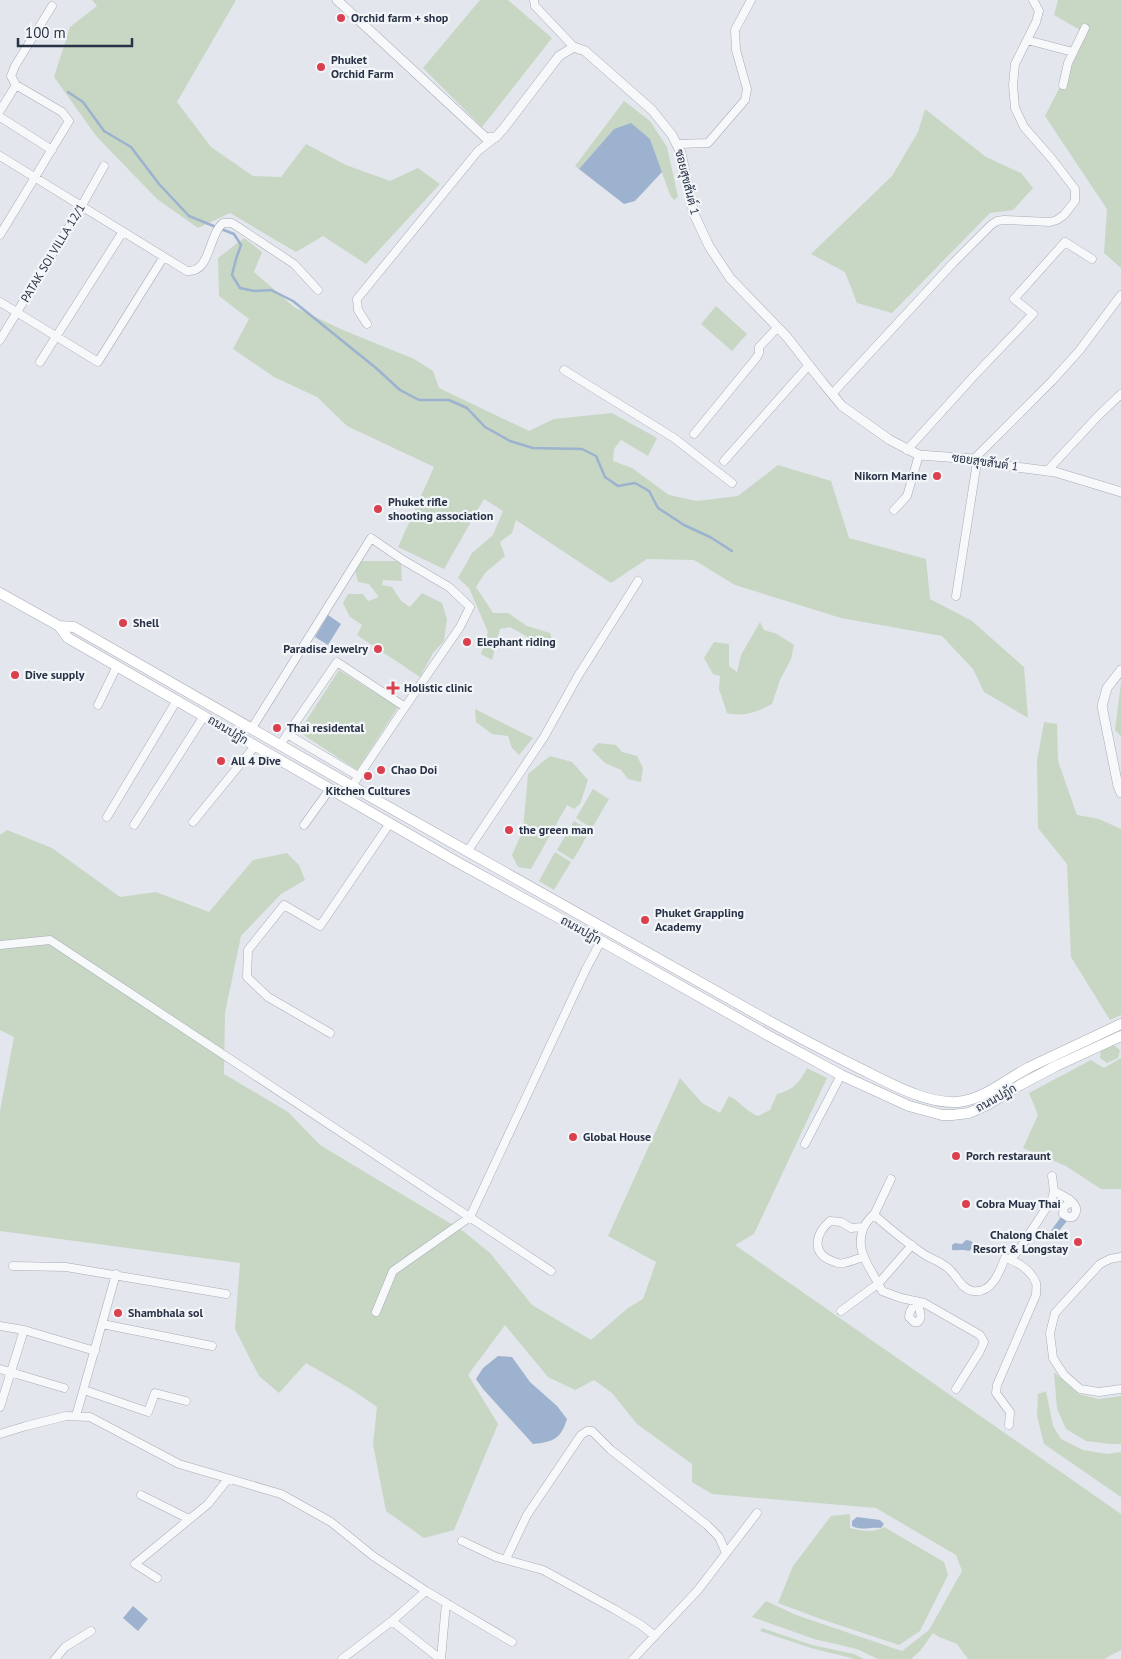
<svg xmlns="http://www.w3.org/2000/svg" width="1121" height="1659" viewBox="0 0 1121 1659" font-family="'PT Sans',Sarabun,sans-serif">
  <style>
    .green { fill: #c7d7c4 }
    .water { fill: #9cb2cf }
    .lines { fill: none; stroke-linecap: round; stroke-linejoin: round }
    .stream { stroke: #9cb2cf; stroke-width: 2.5 }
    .minor-casing { stroke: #a7acb7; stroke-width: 9 }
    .tertiary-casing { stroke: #a7acb7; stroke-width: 10 }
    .secondary-casing { stroke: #a7acb7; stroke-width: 11 }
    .minor { stroke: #f7f8fa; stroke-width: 8 }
    .tertiary { stroke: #f7f8fa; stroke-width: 9 }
    .secondary { stroke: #fff; stroke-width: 10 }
    .poi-dot { fill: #da404e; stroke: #f3f6f9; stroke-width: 2 }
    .labels { text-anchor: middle; stroke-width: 4.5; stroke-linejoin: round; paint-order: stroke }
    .poi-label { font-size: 12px; font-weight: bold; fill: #293246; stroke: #f3f6f9; text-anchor: start }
    .street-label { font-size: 12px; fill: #293246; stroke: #f3f6f9 }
  </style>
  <rect width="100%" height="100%" fill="#e3e6ec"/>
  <path class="green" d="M92,0h144l-59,102 34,45 42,29 28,1 25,-33 40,21 44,16 28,-13 22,16 -74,80 -43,-28 -27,16 -66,-39 -32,15 -41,-29 -60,-62 -43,-60 16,-50 27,-21z
    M480,0h28l44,38 -70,89 -59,-59z
    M1058,0h63v268l-17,-15 3,-44 -62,-93 42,-82 -33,-19z
    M624,101l26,20 17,26 11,50 -4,3 -4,-5 -20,-56 -36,-10 -35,40 -4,-3z
    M925,109l61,48 35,16 12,15 -20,22 -23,3 -98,100 -35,-10 -12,-31 -34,-18 81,-78 26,-44z
    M244,238l18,14 -8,20 40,35 49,23 71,29 19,12 6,17 90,43 25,-12 58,-6 45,25 -9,18 -27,-16 -7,9 -1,12 19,7 37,27 28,6 41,-5 40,-31 53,16 18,57 77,21 4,40 42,22 52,46 4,51 -44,-26 -11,-23 -31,-33 -101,-18 -106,-33 -41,-25 -47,-1 -36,24 -95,-63 -4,13 -12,9 5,14 -20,17 -9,14 17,26h15l19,13 23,7 3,9 -18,-1 -25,-14 -10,2 -8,31 -11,-6 7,-22 -19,-44 -11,-10 14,-25 21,-18 10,-24 -19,-12 -40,70 -46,-22 36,-80 -87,-41 -30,-29 -43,-20 -41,-28 16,-30 -30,-23 -1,-38z
    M716,306l31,28 -15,17 -31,-27z
    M361,561h40l1,20 -19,-1 -1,5 10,2 9,14 9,6 12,-14 20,10 5,16 -3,22 -11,12 -13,24 -63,-42 5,-10 -12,-8 -7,-14 5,-9h15l5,7 11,-4 -10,-13 -11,-2 -3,-12z
    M760,622l4,8 13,4 17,11 -3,14 -11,21 -8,24c-15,8 -28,13 -45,9l-8,-24 1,-13 -7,-2 -9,-16 10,-16 15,2v22l8,6 4,-17z
    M339,670l59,37 -41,63 -58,-38z
    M1121,683v53l-6,-6z
    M475,709l58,29 -14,17 -7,-7 -4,-12 -16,-2 -16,-12z
    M1044,722l13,2 1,37 19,54 22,4 22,10v186l-11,5 -39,-63 -4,-93 -29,-36 -1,-67z
    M598,743l18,2 6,7 15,4 6,12 -2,14 -13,-3 -7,-9 -16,-7 -13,-13z
    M550,756l22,6 16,18 -8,24 -6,5 -7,-4 -36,64 -13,-2 -6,-12 11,-25 5,-56z
    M593,789l16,10 -17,29 -16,-10z
    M574,821l16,10 -17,29 -16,-10z
    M7,830l45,18 68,49 36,-5 53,20 44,-52 34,-7 12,12 6,15 -24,14 -40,42 -16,77 -1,61 64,38 32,33 143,86 27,22 42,52 59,35 37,-32 15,-9 13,-37 -48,-26 72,-158 22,25 18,10 9,-17c12,6 16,15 29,20l12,-6 7,-16c15,-3 24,-13 30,-26l20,10 -73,156 -19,11 386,269v136l-17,9h-136l-11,-15 -18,-7 -6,-4 -13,18 -9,8h-33l-21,-10 -43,-10 -62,-22 14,-16 30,14 106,36 27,-21 33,-59 -6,-16 -80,-47 -164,-14 -20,-12v-18l-55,-40 -25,-31 -18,-13 -19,10 -27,-13 -43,-52 -37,50 30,49 -44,106 -30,8 -38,-27 -13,-67 4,-37 -23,-16 -48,-28 -27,30 -20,-17 -24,-47 5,-66 -240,-32v-120l14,-74 -14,-7v-195z
    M555,852l16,10 -17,28 -15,-9z
    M1114,1045l6,5 -2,8 -11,5 -7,-5 1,-7z
    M1121,1058v131h-20l-35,-23 -43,-18 15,-33 -9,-22 62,-33 13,8z
    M1054,1372l24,22 21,5 22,-3v48h-10l-25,-3 -20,-12 -9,-20z
    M1046,1391l7,35 8,13 22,11 24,4 14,-2v45l-77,-53 -7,-28 1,-22z
    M850,1514v14c11,3 24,5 34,-1l60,35 4,13 -28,56 -21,14 -81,-27 -40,-15 15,-37 38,-50z
    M762,1628l50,17 42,9 10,5h-9l-44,-11 -51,-17z"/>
  <path class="water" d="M631,123l19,16 12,33 -27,29 -11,3 -45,-35 35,-40z
    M328,615l13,9 -13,21 -13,-8z
    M1061,1217l6,4 -13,16 -4,-2 -9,1 -1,-3 10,-1z
    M966,1240l5,1 3,3 -1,4 -4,3c-7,-2 -11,0 -17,-1v-5l3,-2 7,1z
    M498,1356l14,1 18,25 27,24 10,13c-6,20 -14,23 -34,25l-50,-55 -7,-10 7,-11z
    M857,1517l23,3 4,4 -3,4c-11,-1 -19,3 -29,-2v-5z
    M133,1606l15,13 -10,12 -15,-13z"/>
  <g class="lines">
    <path class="stream" d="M68,92l15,10 21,29 27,16 28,37 30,32 27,11
      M221,229l13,5 7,11 -5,14 -4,16 8,13 14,3 17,-1 22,11 83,67 24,22 19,10h30l18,8 18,19 25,14 23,7 49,1 14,7 9,21 13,9 17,-3 14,8 9,17 26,17 26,12 22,14"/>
    <defs>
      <path id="minor" d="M534,0l1,6 39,41
        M1027,40l46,12
        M1063,85l5,-22 17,-35
        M0,111l16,-26 -5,-9 4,-10 37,-60
        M0,117l52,33
        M678,144l30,-1 37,-43 2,-11 -11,-39 -1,-20 16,-30
        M0,156l187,115c24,2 21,-36 36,-48h9l62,41 24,26
        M0,235l69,-114 -7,-9 -46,-27
        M0,302l98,60 65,-104
        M367,324l-9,-14 -1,-11 121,-148 18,-14
        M0,340l81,-133 23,-41
        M40,362l82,-129
        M564,370l110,68 58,45
        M832,394l122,-132 37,-37 6,-4 7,-1 46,2 7,-2 7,-5 11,-14v-12l-23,-30 -28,-32 -9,-19 -2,-23 2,-21 21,-42 3,-11 -6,-11
        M694,434l63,-77 2,-4v-6l19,-20
        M907,450l66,-73 60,-63 -19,-15 51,-57 27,17
        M974,459l78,-78 27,-30 42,-56
        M724,461l85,-96
        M1047,471l51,-55 23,-22
        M894,510l13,-14 12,-41
        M956,596l21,-134
        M98,705l19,-39
        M252,728l119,-190 32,22 46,27 21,20 -10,20 -55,80 -68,-45 -57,83
        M287,734l71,42
        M352,786l53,-79
        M107,817l70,-117
        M193,822l62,-76
        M134,825l70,-109
        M304,825l26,-36
        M467,852l77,-115 34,-61 60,-95
        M0,945l50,-5 501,331
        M330,1033l-62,-36 -21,-20 1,-27 36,-45 36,21 70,-103
        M805,1144l36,-69
        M891,1179l-17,36c16,14 33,28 51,40 9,5 19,8 26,16 7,7 11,18 22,20 19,3 27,-20 32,-33 12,3 26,12 31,25 1,3 0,8 0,12l-39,90 -1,8 14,19 -1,13
        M1054,1191c9,5 30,13 19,26h-5l-5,-3 1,-7 3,-2 2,-6
        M875,1213c-4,4 -10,10 -12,16 -9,24 10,41 19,62l19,7 23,5 56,32 4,7 -4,9 -24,38
        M863,1257c-6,2 -13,5 -19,6 -4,1 -8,0 -12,-2 -21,-8 -17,-27 -2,-40l11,1 10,6 12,-1
        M1121,1257l-11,2 -10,5 -45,49 -5,20 3,25 11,17 16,14 19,3 22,-3
        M1010,1259l9,-9 33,-51 2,-8 -2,-15
        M13,1266l53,1 160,27
        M916,1301l-6,11 -1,5 5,5h4c6,-6 0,-13 0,-20
        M841,1311l38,-28 33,-38
        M376,1312l17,-41 77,-54 116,-248 15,-28
        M102,1324l110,22
        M0,1326l24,4 71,21
        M0,1369l64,19
        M84,1390l64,22 7,-19 31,8
        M0,1407l24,-77
        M76,1416l40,-142
        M0,1434l26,-8 40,-10 24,1 89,47 102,30 50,28 42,34 53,35 -34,30 -50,38
        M141,1495l48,24
        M462,1541l34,16 47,13 71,39 27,16 14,11
        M506,1559l21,-44 54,-80 6,-4h5l19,19 96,75 12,12 7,16
        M157,1578l-22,-14 73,-60 20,-25
        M426,1591l86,51
        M392,1621l48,38
        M55,1659l10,-12 26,-16
        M441,1659l5,-56
        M633,1659l65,-69 59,-77"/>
      <path id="tertiary" d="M337,0l149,138 10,-1 8,-9 55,-72 15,-9 11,4 67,59 20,25 9,18 13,61 15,32 21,32 57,59 36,46 19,23 48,34 29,15 55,4 3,3 78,10 66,20
        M1121,670l-14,18 -5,18 16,80 3,7"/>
      <path id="secondary" d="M0,593l59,33 9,12 389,224 144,79 170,96 70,38 68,31 33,9h10l17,-2 18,-8 33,-20 36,-19 65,-30
        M59,626l15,1 304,174 391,220c29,16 58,31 88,46 29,14 74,41 107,34 24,-5 43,-22 64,-33 31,-15 62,-29 93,-44"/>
    </defs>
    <use href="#minor" class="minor-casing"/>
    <use href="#tertiary" class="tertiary-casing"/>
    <use href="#secondary" class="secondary-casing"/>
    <use href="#minor" class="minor"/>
    <use href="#tertiary" class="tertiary"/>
    <use href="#secondary" class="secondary"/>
  </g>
  <g class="poi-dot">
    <circle cx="341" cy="18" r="5"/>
    <circle cx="321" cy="67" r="5"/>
    <circle cx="937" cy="476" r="5"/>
    <circle cx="378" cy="509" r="5"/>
    <circle cx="123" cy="623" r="5"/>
    <circle cx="467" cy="642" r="5"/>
    <circle cx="378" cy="649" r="5"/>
    <circle cx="15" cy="675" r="5"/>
    <path d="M390.5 680.5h5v5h5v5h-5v5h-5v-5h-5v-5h5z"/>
    <circle cx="277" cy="728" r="5"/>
    <circle cx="221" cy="761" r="5"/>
    <circle cx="381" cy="770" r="5"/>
    <circle cx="368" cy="776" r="5"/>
    <circle cx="509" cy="830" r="5"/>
    <circle cx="645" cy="920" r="5"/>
    <circle cx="573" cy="1137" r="5"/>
    <circle cx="956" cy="1156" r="5"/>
    <circle cx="966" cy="1204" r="5"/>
    <circle cx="1078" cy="1242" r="5"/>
    <circle cx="118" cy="1313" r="5"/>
  </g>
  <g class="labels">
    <g class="poi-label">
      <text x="351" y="22">Orchid farm + shop</text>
      <text x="331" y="64">Phuket<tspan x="331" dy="14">Orchid Farm</tspan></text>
      <text x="927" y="480" text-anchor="end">Nikorn Marine</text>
      <text x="388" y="506">Phuket rifle<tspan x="388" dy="14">shooting association</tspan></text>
      <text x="133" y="627">Shell</text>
      <text x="477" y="646">Elephant riding</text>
      <text x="368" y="653" text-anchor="end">Paradise Jewelry</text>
      <text x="25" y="679">Dive supply</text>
      <text x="404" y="692">Holistic clinic</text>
      <text x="287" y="732">Thai residental</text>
      <text x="231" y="765">All 4 Dive</text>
      <text x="391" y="774">Chao Doi</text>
      <text x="368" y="795" text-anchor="middle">Kitchen Cultures</text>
      <text x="519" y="834">the green man</text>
      <text x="655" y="917">Phuket Grappling<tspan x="655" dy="14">Academy</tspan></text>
      <text x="583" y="1141">Global House</text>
      <text x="966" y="1160">Porch restaraunt</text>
      <text x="976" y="1208">Cobra Muay Thai</text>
      <text x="1068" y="1239" text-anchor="end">Chalong Chalet<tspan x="1068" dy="14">Resort &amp; Longstay</tspan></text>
      <text x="128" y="1317">Shambhala sol</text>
    </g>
    <g class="street-label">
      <text transform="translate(687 182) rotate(76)" y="4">ซอยสุขสันต์ 1</text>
      <text transform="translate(53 253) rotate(-59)" y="4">PATAK SOI VILLA 12/1</text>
      <text transform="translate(985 462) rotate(8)" y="4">ซอยสุขสันต์ 1</text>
      <text transform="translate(228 730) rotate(31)" y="4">ถนนปฏัก</text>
      <text transform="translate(581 930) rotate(29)" y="4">ถนนปฏัก</text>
      <text transform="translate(996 1098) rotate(-29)" y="4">ถนนปฏัก</text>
    </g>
  </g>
  <path d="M18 38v8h114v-8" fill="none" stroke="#293246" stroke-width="2.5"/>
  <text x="25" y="38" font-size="15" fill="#293246" stroke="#f3f6f9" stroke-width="4" paint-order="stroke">100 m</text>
</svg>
